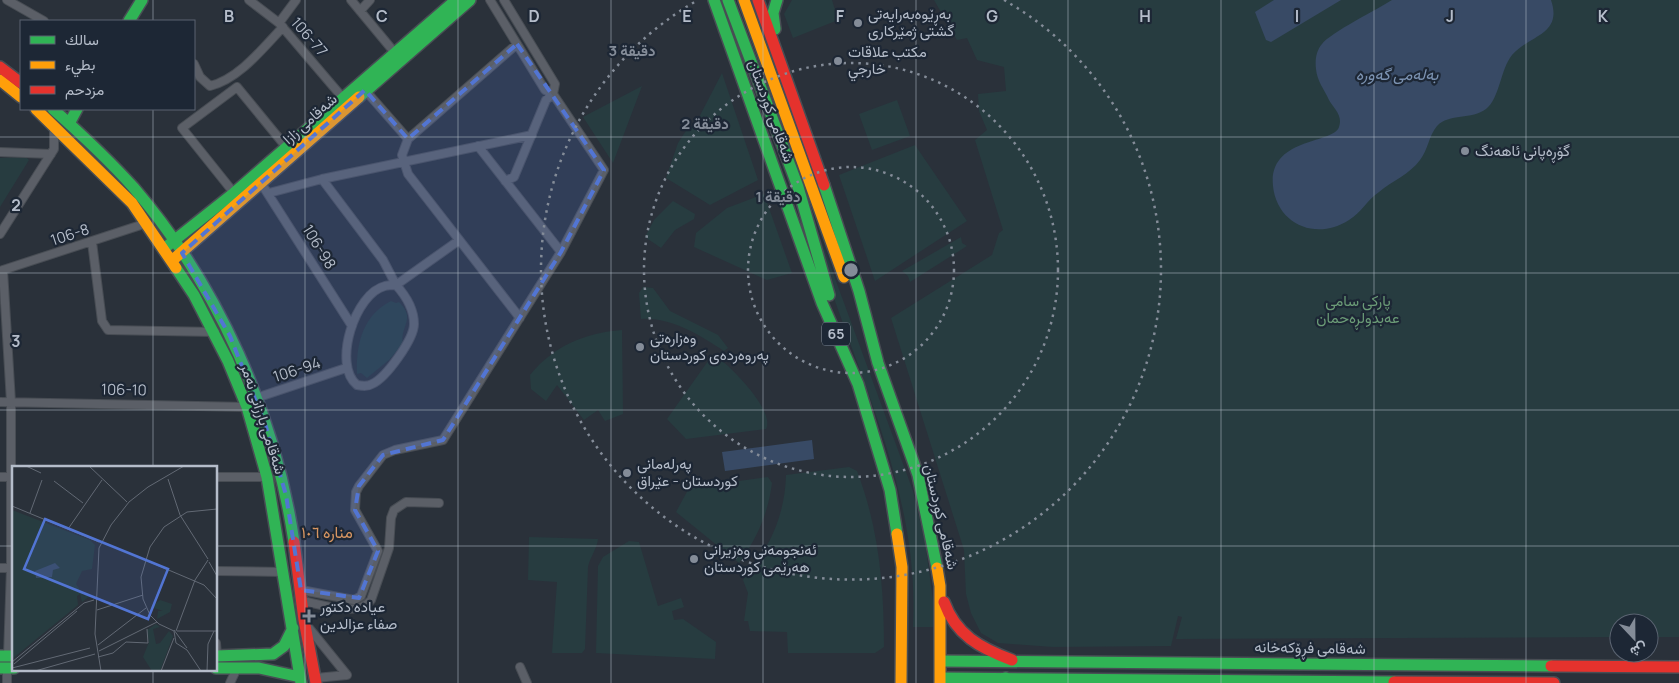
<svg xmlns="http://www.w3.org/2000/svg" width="1679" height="683" viewBox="0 0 1679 683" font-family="Manrope,Vazirmatn,sans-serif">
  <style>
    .green { fill: #273c40 }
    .water { fill: #384a65 }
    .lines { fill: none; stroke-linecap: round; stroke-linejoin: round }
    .street-casing { stroke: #484d54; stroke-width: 10 }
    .fast-casing { stroke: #484d54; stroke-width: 14 }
    .slow-casing { stroke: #484d54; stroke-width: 14 }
    .jam-casing { stroke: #484d54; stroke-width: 14 }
    .street { stroke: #5b5f67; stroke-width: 8 }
    .fast { stroke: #30b455; stroke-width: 11 }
    .slow { stroke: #ff9f0a; stroke-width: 11 }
    .jam { stroke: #e5322d; stroke-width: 11 }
    .marked { fill: #5275d3; fill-opacity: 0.2; stroke: #5275d3; stroke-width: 4; stroke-dasharray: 10 6; stroke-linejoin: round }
    .grid { fill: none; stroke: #b5bdca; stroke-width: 1; stroke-opacity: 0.55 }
    .ring { fill: none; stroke: #848c98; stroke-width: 2.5; stroke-dasharray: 2.5 5 }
    .poi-dot { fill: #848c98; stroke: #1d2735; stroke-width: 2 }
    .labels { text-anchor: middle; stroke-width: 4.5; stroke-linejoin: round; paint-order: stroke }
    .shield { fill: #1d2735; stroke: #87909d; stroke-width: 1 }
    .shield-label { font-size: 14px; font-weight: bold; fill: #b5bdca }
    .poi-label { font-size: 15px; fill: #b5bdca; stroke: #1d2735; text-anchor: start }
    .street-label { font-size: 15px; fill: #b5bdca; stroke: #1d2735 }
    .park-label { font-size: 15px; fill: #6b9c77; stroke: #1d2735 }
    .water-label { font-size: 16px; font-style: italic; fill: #7c93b2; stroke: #1d2735 }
    .neighbourhood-label { font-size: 16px; fill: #d89662; stroke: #1d2735 }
    .inset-road { fill: none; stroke: #626974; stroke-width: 1 }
    .view { fill: #5275d3; fill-opacity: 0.15; stroke: #5275d3; stroke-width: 2.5 }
    .inset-edge { fill: none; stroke: #b5bdca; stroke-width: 2.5 }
    .grid-label { font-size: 16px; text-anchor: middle; font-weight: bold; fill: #b5bdca; stroke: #1d2735; stroke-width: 4.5; stroke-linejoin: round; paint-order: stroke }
    .centre { fill: #848c98; stroke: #1d2735; stroke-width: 2.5 }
    .ring-label { font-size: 15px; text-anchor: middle; font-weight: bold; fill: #848c98; stroke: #1d2735; stroke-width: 4.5; stroke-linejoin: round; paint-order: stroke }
  </style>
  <rect width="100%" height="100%" fill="#2a313a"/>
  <path class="green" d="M792,0h40l6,20 -45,18 -9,-24z
    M934,0h745v637h-30v-14h-30v14l-443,2 6,-22 -4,-1 -7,30 -118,1 -55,-4 -17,-10 -10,-20 -5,-19 -2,-44 -73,-232 101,-63 7,-22 4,-3 -28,-90 12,-10 -8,-19 -1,-17 28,-3 -2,-24 -27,-7 -10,-22 -10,2z
    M722,73l36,107 -48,25 -44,-27 12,-35 11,-17 5,1z
    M642,86l-29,77 -30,-46z
    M897,100l13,36 -38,14 -13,-36z
    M915,145l52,76 -92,60 -36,-106z
    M26,157l3,3 -29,47v-49z
    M764,194l28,79 -25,7 -73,-33 2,-14 31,-25z
    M673,201l22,13 -1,5 -19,11 -14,18 -16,-11 9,-17z
    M807,202l106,289 12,51 8,58 1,27h-21c6,-117 -40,-218 -78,-326 -11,-32 -19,-66 -28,-99z
    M961,237l1,6 5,3 -57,36 -2,-6 -6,-5z
    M643,287l10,1 17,23 48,24 10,13 -4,3c-25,-16 -52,-34 -83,-32l-2,-26z
    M391,301l5,2 3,-1c18,17 0,25 4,42l-14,16 -22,18 -6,-5 -4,1c-1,-29 5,-58 34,-73z
    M622,330l1,84 -18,7 -7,-11 -14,10 -27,-35 -11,16 -15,-12 -1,-14c24,-29 54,-42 92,-45z
    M713,354c15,9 63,57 53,75l-80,10 -19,-20z
    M849,467l8,4c22,57 27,116 27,176l-9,6h-87l-1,-21 -37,-1 -2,-10h-4l4,-28 -5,-13c26,-31 42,-64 43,-105z
    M768,477l4,6c-4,31 -15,55 -33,80l-63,-51 13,-24z
    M529,537l69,2c-1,10 -8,18 -10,28l-3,82 -3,4h-30l5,-71 -29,-2z
    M629,541l10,1 19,64 23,-8 3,9 -12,4 2,9 9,-1 33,23 -1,17 -119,-6 2,-87 5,-9z"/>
  <path class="water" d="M1274,0h67l-70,42 -5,-2 -11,-28z
    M1392,0h159c12,35 -22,35 -39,55 -12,15 -12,43 -26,54 -14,11 -37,4 -49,17 -8,9 -9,24 -17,34 -10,14 -28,21 -41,32 -12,8 -18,21 -30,28 -32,21 -72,5 -76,-34 -5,-49 61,-42 66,-59 4,-12 -5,-18 -10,-27 -5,-11 -12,-19 -13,-31 -1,-9 0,-18 6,-25 8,-11 56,-35 70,-44z
    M812,440l2,19 -89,12 -3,-19z"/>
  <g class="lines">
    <defs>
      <path id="street" d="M7,0l37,21
        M249,0l30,23 64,75
        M351,0l44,53
        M504,0l51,84 -2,10 -7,6 -32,77 -9,4
        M360,11l10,-11
        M279,23l17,-23
        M517,44l-109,95 -6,16 6,19 112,144
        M194,64l6,13 10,9c29,-7 53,-38 73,-59
        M365,90l43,49
        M478,146l83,106
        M0,152l51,2
        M322,179l61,81 13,25 62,-44
        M261,183l91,143
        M234,193l-52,-65 55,-41 50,61
        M269,193l53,-14 210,-44
        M0,234l54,-85v-22
        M92,242l10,79 6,9 107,2
        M3,270l8,132v166l-3,88
        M0,271l147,-48
        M396,285c10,11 18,24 18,39 0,15 -28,54 -42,60 -5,3 -10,2 -15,1 -25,-20 -2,-92 28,-99 3,-1 8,-1 11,-1z
        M256,398l90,-30
        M0,402l247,5
        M0,477h14
        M216,477h51
        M0,568h14
        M216,571l67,1
        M301,590l53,10 7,-4 17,-45 -23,-41 1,-18 3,-6 24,-31 12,-5 48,-10 118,-188 43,-82 -51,-76 -8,-4 -55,-90
        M302,601c19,3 55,17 69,-1l18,-52 2,-30 3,-8 12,-8 33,1
        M309,628l38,47
        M216,643l1,13
        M520,667l7,16
        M316,678l31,-3
        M7,683v-15
        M230,683l7,-15"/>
      <path id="fast" d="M714,0l108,303 36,81 32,106 7,44
        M728,0l70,187 31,108
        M129,21l13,-21
        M775,29l-2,-16 4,-13
        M359,97l111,-97
        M53,109c28,25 56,51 81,79 84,98 141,226 160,354
        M70,122l7,-13
        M824,185l35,106 19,72 40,112 19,93
        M166,247l68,-54 222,-193
        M176,268l18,27 34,66 19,46 20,70 34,206
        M0,656h14
        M216,656l57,-2 11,-8 9,-18
        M941,661l610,5
        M0,668h14
        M216,668h43l41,9
        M941,678l453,4
        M981,683l25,-5"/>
      <path id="slow" d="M744,0l100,277
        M0,80l21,17
        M36,109l96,94 44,65
        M175,258l184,-161
        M897,534l5,33 -1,116
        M937,568l3,18v97"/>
      <path id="jam" d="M758,0l66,185
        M0,67l21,16
        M294,542l10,78 12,63
        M944,602c12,33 36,46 68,58
        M1551,666l128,1
        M1394,682l160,1"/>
    </defs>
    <use href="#street" class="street-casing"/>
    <use href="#fast" class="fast-casing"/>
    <use href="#slow" class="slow-casing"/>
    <use href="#jam" class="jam-casing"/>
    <use href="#street" class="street"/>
    <use href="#fast" class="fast"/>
    <use href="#slow" class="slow"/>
    <use href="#jam" class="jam"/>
  </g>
  <path class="marked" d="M517,44l87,126 -43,82 -118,188 -60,15 -24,31 -4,24 23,41 -19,47 -58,-8 -15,-95 -20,-68 -36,-91 -48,-83 183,-163 43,49z"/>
  <path class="grid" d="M153,0v21M305,0v683M458,0v683M611,0v683M763,0v683M916,0v683M1068,0v683M1221,0v683M1374,0v683M1526,0v683M153,109v358M0,137h1679M0,273h1679M0,410h1679M0,546h14M216,546h1463M153,669v14"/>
  <g class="ring">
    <circle cx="851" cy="270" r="103"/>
    <circle cx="851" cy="270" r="207"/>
    <path d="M1004 0A310 310 0 1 1 698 0"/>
  </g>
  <g class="poi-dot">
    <circle cx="858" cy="23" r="5"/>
    <circle cx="838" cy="61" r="5"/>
    <circle cx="1465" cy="151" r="5"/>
    <circle cx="640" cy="347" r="5"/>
    <circle cx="627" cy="473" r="5"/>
    <circle cx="694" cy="559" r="5"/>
    <path d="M306.5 608.5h5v5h5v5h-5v5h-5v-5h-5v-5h5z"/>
  </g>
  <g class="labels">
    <rect class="shield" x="822" y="322.5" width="28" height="23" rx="4"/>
    <g class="shield-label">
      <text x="836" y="339">65</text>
    </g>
    <g class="poi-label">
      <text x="868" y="19">بەڕێوەبەرایەتی<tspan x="868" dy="17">گشتی ژمێركاری</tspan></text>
      <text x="848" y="57">مكتب علاقات<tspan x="848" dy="17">خارجي</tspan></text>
      <text x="1475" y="156">گۆڕەپانی ئاهەنگ</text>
      <text x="650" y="343">وەزارەتی<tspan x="650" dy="17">پەروەردەی کوردستان</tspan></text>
      <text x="637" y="469">پەرلەمانی<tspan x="637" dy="17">کوردستان - عێراق</tspan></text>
      <text x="704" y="555">ئەنجومەنی وەزیرانی<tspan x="704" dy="17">هەرێمی کوردستان</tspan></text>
      <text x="320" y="612">عياده دكتور<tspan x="320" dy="17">صفاء عزالدين</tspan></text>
    </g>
    <g class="street-label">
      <text transform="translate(309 37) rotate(49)" y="5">106-77</text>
      <text transform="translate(771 111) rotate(70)" y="5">شەقامی کوردستان</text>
      <text transform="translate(310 119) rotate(-42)" y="5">شەقامی زازا</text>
      <text transform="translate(70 235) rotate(-18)" y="5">106-8</text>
      <text transform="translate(319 247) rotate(58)" y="5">106-98</text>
      <text transform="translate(297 370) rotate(-18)" y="5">106-94</text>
      <text transform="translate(124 390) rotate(1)" y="5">106-10</text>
      <text transform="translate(263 419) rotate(72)" y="5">شەقامی بارزانی نەمر</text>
      <text transform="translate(941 517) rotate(77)" y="5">شەقامی کوردستان</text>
      <text transform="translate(1310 648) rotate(1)" y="5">شەقامی فڕۆکەخانە</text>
    </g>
    <g class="park-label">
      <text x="1358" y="306">پارکی سامی<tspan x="1358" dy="17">عەبدولڕەحمان</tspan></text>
    </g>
    <g class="water-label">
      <text x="1397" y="80">بەلەمی گەورە</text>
    </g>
    <g class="neighbourhood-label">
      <text x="327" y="538">منارە ١٠٦</text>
    </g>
  </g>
  <g transform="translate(12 466)">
    <rect width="205" height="205" fill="#2a313a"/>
    <path d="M0,44l78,30 5,5 -3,24 -10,2 -6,13 8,12 3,-3 4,2 -9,7 -2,-8 -3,2 1,9 -66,54zM148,134l12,4 -2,8 -13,7 1,-8h5l-12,-4zM144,158l4,3 -7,2 3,15 4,-1 9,-12 4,5 -13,35h-8l-9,-14 6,-15 -2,-12z" fill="#273c40"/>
    <path d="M43,97l5,5 -7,2 -1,7 -16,1 -1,-7z" fill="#384a65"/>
    <path class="inset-road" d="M14,0l15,7M77,0l38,36M156,13l12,36 28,44M42,15l29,22M0,40l87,36M18,47l12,-33M56,63l34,-49M133,94l59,25 13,14M197,96l8,14M85,144l46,-15M162,164l13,18M164,165l19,-51 13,-20M165,165h40M86,179l48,-37M87,185l58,-29M86,191l15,-4 13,-11 22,1 -1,-14M0,196l72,-59 10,-3M2,198l63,-53M0,202l78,-20M23,205l60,-17M89,205l-6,-37 4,-86 12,-23 18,-23 19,-15 36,-21M149,205l13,-33M189,205l-14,-21 -11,-7 -2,-12 -15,-7 -9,-9 -7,-16 -2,-22 9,-30 14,-20 23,-15 30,-3M195,205l1,-27 6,-13"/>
    <path class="view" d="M33,53l123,50 -20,50 -124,-50z"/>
    <rect width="205" height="205" class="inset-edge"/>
  </g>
  <g class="grid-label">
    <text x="229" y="22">B</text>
    <text x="382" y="22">C</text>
    <text x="534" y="22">D</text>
    <text x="687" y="22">E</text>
    <text x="840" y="22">F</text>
    <text x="992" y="22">G</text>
    <text x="1145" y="22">H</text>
    <text x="1297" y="22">I</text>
    <text x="1450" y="22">J</text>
    <text x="1603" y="22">K</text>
    <text x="16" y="211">2</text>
    <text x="16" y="347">3</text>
  </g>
  <circle cx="851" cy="270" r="8" class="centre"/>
  <g class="ring-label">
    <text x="632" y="56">3 دقيقة</text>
    <text x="705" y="129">2 دقيقة</text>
    <text x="778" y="202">1 دقيقة</text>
  </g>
  <rect x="20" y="20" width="175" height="90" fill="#1d2735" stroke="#5a6371"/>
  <rect x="30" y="36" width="25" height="8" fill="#30b455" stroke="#5a6371"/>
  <text x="65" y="45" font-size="15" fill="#b5bdca">سالك</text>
  <rect x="30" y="61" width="25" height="8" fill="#ff9f0a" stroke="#5a6371"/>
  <text x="65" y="70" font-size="15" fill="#b5bdca">بطيء</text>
  <rect x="30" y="86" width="25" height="8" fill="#e5322d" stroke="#5a6371"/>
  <text x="65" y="95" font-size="15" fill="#b5bdca">مزدحم</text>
  <g transform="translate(1634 638) rotate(158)"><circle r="24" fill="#1d2735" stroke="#5a6371"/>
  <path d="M0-4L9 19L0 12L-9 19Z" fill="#848c98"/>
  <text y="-8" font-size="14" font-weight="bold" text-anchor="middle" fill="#b5bdca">ش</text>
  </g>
</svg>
